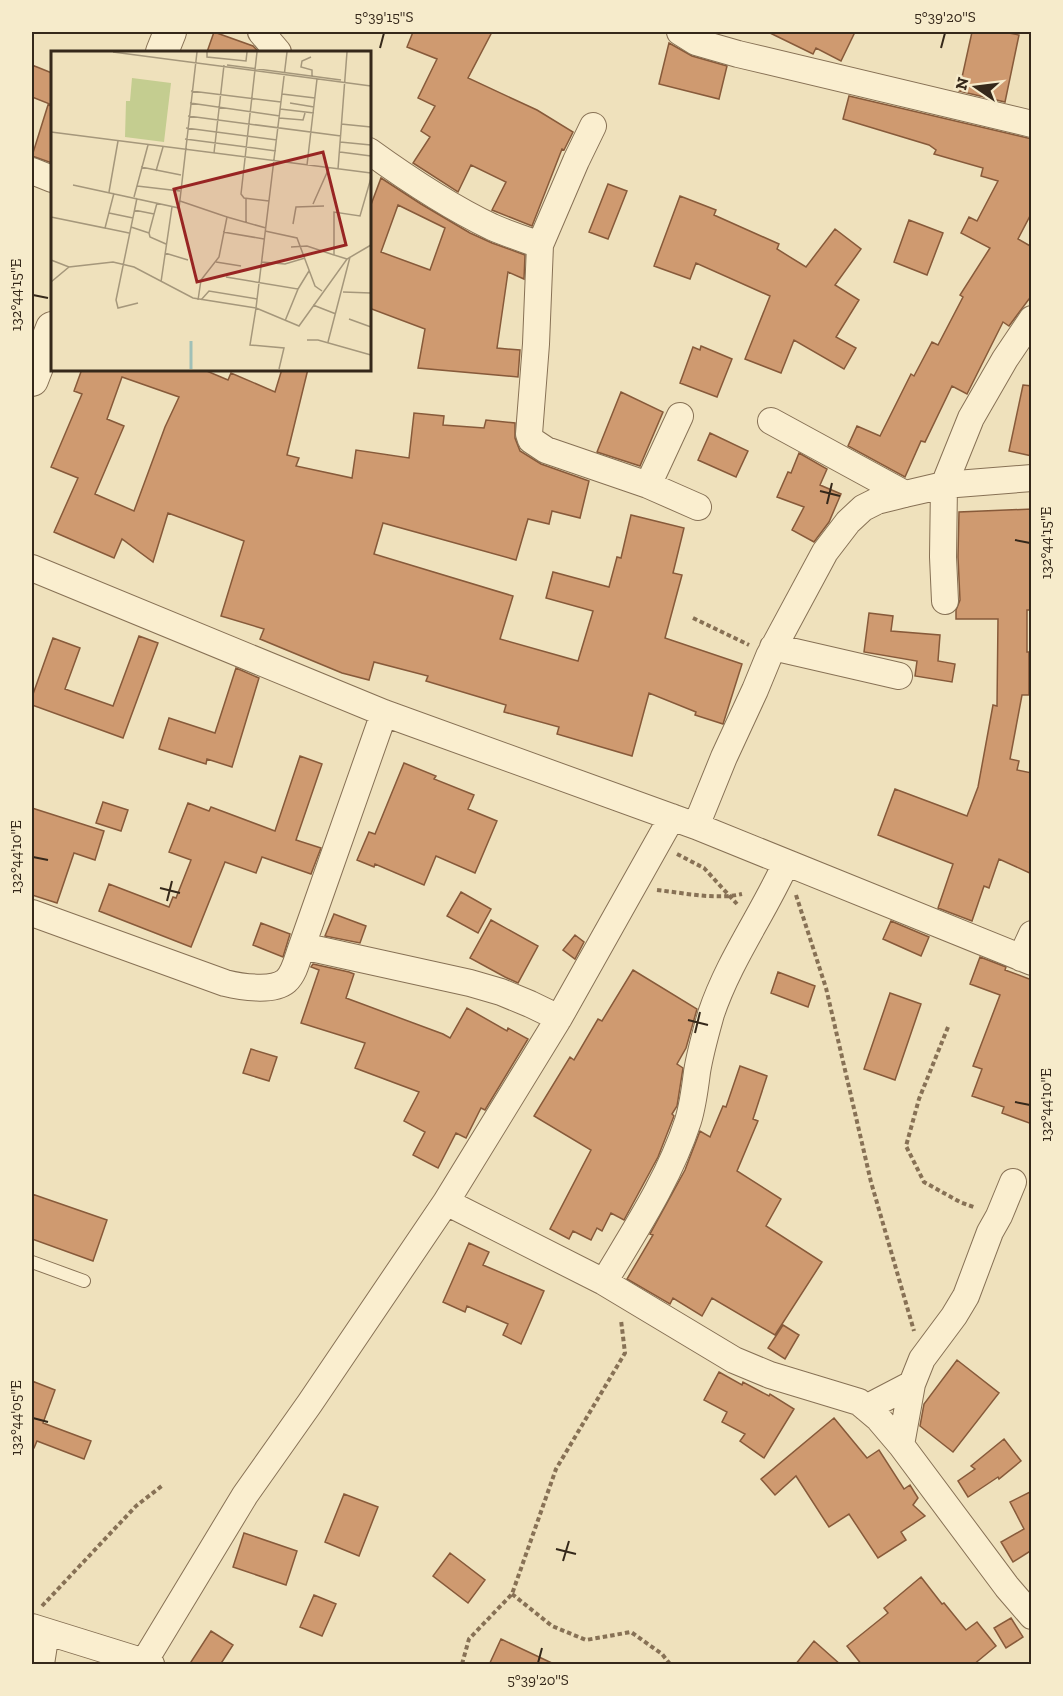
<svg xmlns="http://www.w3.org/2000/svg" width="1063" height="1696" viewBox="0 0 1063 1696" font-family="'Zilla Slab',serif">
  <style>
    .building { fill: #cf9a70; stroke: #875a3a; stroke-width: 1.5; fill-rule: evenodd }
    .lines { fill: none; stroke-linecap: round; stroke-linejoin: round }
    .service-casing { stroke: #877155; stroke-width: 14 }
    .minor-casing { stroke: #877155; stroke-width: 28 }
    .tertiary-casing { stroke: #877155; stroke-width: 34 }
    .path { stroke: #877155; stroke-width: 4; stroke-dasharray: 4.5 3; stroke-linecap: butt }
    .service { stroke: #faeecf; stroke-width: 12 }
    .minor { stroke: #faeecf; stroke-width: 26 }
    .tertiary { stroke: #faeecf; stroke-width: 32 }
    .ticks { fill: none; stroke: #35281a; stroke-width: 2 }
    .inset-river { fill: none; stroke: #a0c0b7; stroke-width: 3 }
    .inset-road { fill: none; stroke: #a5977b; stroke-width: 1.5 }
    .view { fill: #982523; fill-opacity: 0.15; stroke: #982523; stroke-width: 3 }
    .inset-edge { fill: none; stroke: #35281a; stroke-width: 3 }
    .neatline { fill: none; stroke: #35281a; stroke-width: 2 }
    .ticks-label { font-size: 15px; text-anchor: middle; fill: #35281a }
  </style>
  <rect width="100%" height="100%" fill="#efe1bc"/>
  <path class="building" d="M214,32l39,14 6,6h-52z
    M413,32h79l-24,46 69,32 36,22 -9,18 -2,-1 -30,77 -40,-16 14,-28 -35,-17 -13,27 -45,-29 17,-26 -9,-6 14,-25 -17,-8 19,-39 -30,-12z
    M768,32h87l-14,29 -25,-13 -3,6z
    M972,32h32l15,3 -14,67 -46,-11z
    M669,43l23,13 35,10 -8,33 -60,-15z
    M32,65l20,8v32l-20,-8z
    M849,96l183,43v73l-14,27 14,8v48l-23,31 -6,-4 -36,72 -15,-8 -27,56 -4,-1 -16,36 -57,-31 9,-20 23,10 31,-62 3,2 18,-34 6,3 25,-48 -3,-2 30,-47 -29,-15 8,-16 8,4 21,-40 -17,-5 2,-8 -49,-14 2,-4 -7,-5 -86,-26z
    M48,105l4,1v57l-20,-7z
    M381,178l40,26 49,29 22,10 33,12 -1,24 -16,-7 -11,76 23,2 -2,27 -100,-9 7,-39 -56,-21v-98zM398,205l47,23 -15,42 -49,-18z
    M608,184l19,7 -19,48 -19,-7z
    M680,196l36,14 -2,5 65,29 -2,5 29,18 29,-38 26,20 -26,36 24,15 -23,37 20,11 -12,21 -50,-29 -13,33 -36,-14 25,-63 -74,-33 -6,16 -36,-13z
    M909,220l34,13 -16,42 -33,-13z
    M701,346l31,13 -15,38 -37,-14 13,-36 7,3z
    M82,369h120l26,11 3,-7 44,19 7,-23h26l-21,86 12,3 -3,8 56,12 4,-28 53,8 5,-45 30,3 -1,9 41,3 2,-8 29,3v15l5,13 21,13 48,17 -9,37 -28,-7 -3,13 -21,-5 -12,41 -133,-37 -9,31 139,42 -13,43 78,22 15,-50 -47,-13 7,-26 56,15 8,-30 4,1 10,-43 53,13 -11,45 9,2 -17,63 77,26 -19,60 -28,-9 1,-3 -47,-19 -17,63 -75,-22 2,-7 -55,-15 2,-7 -80,-24 2,-5 -54,-14 -5,18 -27,-7 -82,-34 4,-10 -43,-13 23,-75 -76,-28 -15,49 -31,-23 -8,19 -60,-26 24,-54 -27,-11 31,-73 -8,-3zM122,377l57,20 -14,30 -31,84 -39,-17 29,-68 -17,-7z
    M1023,385l9,1v70l-23,-5z
    M621,392l42,20 -23,54 -43,-14z
    M710,433l38,18 -12,26 -38,-17z
    M799,453l28,16 -7,16 21,9 -12,28 -15,20 -22,-12 12,-23 -27,-10 11,-25 3,1z
    M1032,509v101h-5v42h2v43h-7l-12,64 9,2 -2,9 15,3v101l-33,-15 -10,29 -5,-2 -12,35 -34,-13 15,-44 -75,-29 17,-46 72,27 11,-29 15,-82 4,1 1,-87h-42v-9l4,-10 -2,-43 1,-45z
    M869,613l24,3 -2,15 49,4 -2,26 17,3 -3,18 -37,-6 2,-15 -53,-9z
    M139,636l19,7 -35,95 -91,-33v-8l21,-59 27,10 -15,41 48,17z
    M236,668l23,10 -27,89 -25,-8 -1,5 -47,-15 10,-31 46,15z
    M300,756l22,8 -26,76 25,8 -10,26 -49,-17 -6,16 -31,-11 -34,85 -92,-36 10,-27 60,23 4,-10 3,1 15,-38 -22,-8 19,-49 21,8 2,-4 64,24z
    M404,763l32,13 -2,3 40,16 -6,14 29,12 -22,52 -39,-17 -12,29 -49,-21 -1,3 -17,-7 12,-28 6,2z
    M103,802l25,8 -7,21 -25,-8z
    M32,808l72,23 -9,29 -21,-7 -17,50 -25,-8z
    M461,892l30,17 -13,24 -31,-17z
    M334,914l32,12 -6,17 -35,-7z
    M491,920l47,26 -20,37 -13,-6 -35,-19z
    M891,921l38,16 -8,19 -38,-17z
    M261,923l29,11 -7,23 -30,-12z
    M575,935l9,7 -9,17 -12,-9z
    M980,957l26,10 -1,3 27,10v144l-30,-11 2,-6 -32,-11 10,-27 -9,-3 27,-71 -30,-11z
    M313,964l36,8 5,2 -8,24 97,36 7,4 17,-30 40,23 1,-3 20,11 -43,71 -4,-2 -15,30 -10,-5 -18,35 -25,-13 12,-23 -21,-11 15,-29 -64,-24 10,-25 -64,-20 18,-53 -8,-3z
    M633,970l64,39 -11,39 -9,16 6,4 -6,38 -5,8 2,2 -16,41 -34,63 -13,-7 -9,18 -5,-3 -6,12 -18,-9 -4,8 -19,-10 41,-79 -57,-34 36,-59 4,3 24,-41 4,2z
    M778,972l37,14 -7,21 -37,-14z
    M890,993l31,11 -26,76 -31,-11z
    M251,1049l26,8 -8,24 -26,-8z
    M740,1066l27,10 -14,43 5,2 -21,50 44,28 -15,27 56,36 -47,73 -63,-37 -10,18 -29,-18 -3,6 -43,-25 26,-44 -3,-1 35,-64 15,-39 10,6 13,-31 3,1z
    M32,1194l75,26 -14,41 -61,-22z
    M469,1243l20,9 -6,13 61,26 -23,53 -18,-9 5,-11 -41,-18 -2,6 -22,-10z
    M783,1325l16,10 -14,24 -17,-11z
    M957,1360l42,33 -46,59 -33,-26 4,-22z
    M719,1372l23,13 1,-3 26,14 1,-2 24,15 -30,49 -24,-17 5,-7 -23,-12 5,-10 -23,-12z
    M32,1381l23,9 -12,33 48,18 -7,18 -47,-18 -3,7h-2z
    M834,1418l33,40 12,-8 25,39 6,-4 8,13 -5,7 12,11 -24,16 5,8 -28,18 -29,-44 -20,13 -33,-51 -21,19 -14,-16z
    M1004,1439l17,22 -22,18 -1,-2 -30,20 -10,-16 17,-12 -4,-3z
    M1032,1491v59l-19,12 -12,-20 23,-13 -14,-27z
    M344,1494l34,13 -19,49 -34,-14z
    M244,1533l53,18 -11,34 -53,-18z
    M450,1553l35,27 -17,23 -35,-27z
    M921,1577l21,27 2,-1 22,27 11,-8 19,24 -23,19h-111l-15,-19 41,-33 -4,-5z
    M314,1595l22,9 -14,32 -22,-9z
    M1011,1618l12,19 -17,11 -12,-20z
    M211,1631l22,14 -13,20h-31z
    M501,1639l55,26h-67z
    M814,1641l27,24h-46z"/>
  <g class="lines">
    <defs>
      <path id="service" d="M32,1262l52,19"/>
      <path id="minor" d="M261,32l17,20
        M680,32l16,10 42,12 294,70
        M593,126l-17,35 -36,84 -4,99 -7,90 2,6 15,10 102,35 50,22
        M369,151c36,26 83,57 123,76 16,7 32,12 48,18
        M32,171l20,8
        M771,421l134,73
        M648,485l32,-69
        M32,568l352,145 312,113 336,136
        M945,601l-2,-44 1,-72 27,-67 34,-59 27,-40
        M773,647l126,29
        M672,817l-113,201 -113,184 158,80 130,78 36,15 89,27 19,16 23,27 106,142 25,29
        M696,826l28,-69 31,-67 14,-34 56,-104 23,-30 15,-14 14,-7 28,-7 39,-9 88,-7
        M32,913l193,70c16,4 48,9 61,-2 9,-8 12,-25 16,-35l82,-233
        M302,946l168,37 31,9 29,12 29,14
        M1021,958l11,-24
        M604,1282c31,-52 65,-103 84,-161 5,-16 7,-33 9,-49 3,-19 9,-40 14,-58 18,-54 52,-100 75,-151
        M866,1408l46,-24
        M901,1445l11,-61 10,-25 32,-43 12,-20 24,-64 9,-16 14,-34
        M32,1627l119,37
        M144,1662l101,-167 65,-92 136,-201
        M41,1664l5,-32"/>
      <path id="tertiary" d="M162,52l8,-20
        M32,380l20,-52"/>
    </defs>
    <use href="#service" class="service-casing"/>
    <use href="#minor" class="minor-casing"/>
    <use href="#tertiary" class="tertiary-casing"/>
    <path class="path" d="M693,618l56,27
      M677,854l27,14 33,36
      M657,890c28,3 58,10 85,4
      M796,895l30,93 45,194 43,149
      M948,1027l-29,72 -13,47 18,36 36,20 16,6
      M512,1594l40,32 34,14 45,-8 31,22 8,10
      M42,1606l94,-100 27,-21
      M462,1664l7,-25 43,-45 44,-125 69,-116 -4,-33"/>
    <use href="#service" class="service"/>
    <use href="#minor" class="minor"/>
    <use href="#tertiary" class="tertiary"/>
  </g>
  <path class="ticks" d="M380,48l4,-15M941,48l4,-15M33,295l15,3M820,491l20,5M827,504l5,-21M1015,540l15,3M33,857l15,3M160,888l20,5M167,901l5,-20M688,1020l20,5M695,1033l5,-21M1015,1102l15,3M33,1418l15,4M556,1549l20,5M563,1561l6,-20M538,1663l4,-15"/>
  <g transform="translate(51 51)">
    <rect width="320" height="320" fill="#efe1bc"/>
    <path d="M81,27l39,5 -7,59 -39,-5 1,-36h4z" fill="#c4cd90"/>
    <path class="inset-river" d="M140,290v28"/>
    <path class="inset-road" d="M62,1l258,34M156,1v5l39,4 1,-9M206,1l-16,142 3,4 25,3M236,1l-31,256 43,18 48,-67 24,-14M260,6l-9,4 -1,6 11,3v6M176,14l114,15M140,40l90,11M231,43l33,4M139,52l90,13M239,52l24,4M229,58l34,4M137,65l153,20M228,67l24,2 2,-7M290,73l30,3M135,77l91,12M0,81l320,41M134,88l91,12M289,91l31,3M289,101l31,4M163,102l10,-88M256,114l10,-86M90,116l40,8M287,118l9,-117M105,120l7,-24M22,134l106,23 18,-156M86,135l43,5M58,141l9,-51M83,146l14,-52M86,147l-21,102 2,8 20,-5M129,150l47,16M262,153l16,-36M83,159l20,4M58,162l24,5M0,166l54,11 9,-35M195,172v-24M242,173l3,-17 28,-1M80,176l18,6 8,-30M54,177l24,5M214,180l32,7 18,48 7,5M172,181l41,7M98,182l1,4 16,7M240,196l16,-1 27,9M114,202l23,7M296,208l-13,-4v-43l26,4 11,-38M0,209l18,7M165,211l25,4M210,211l24,2 20,-6M175,226l72,12 -13,32M0,231l18,-15 44,-5 21,5 59,31 63,10 -6,37 34,3 -5,21M110,231l11,-75M247,238l11,-18M292,241l28,1M147,249l3,-20 18,-23 8,-40 39,11M150,249l8,-9 48,8M262,254l23,9M298,268l22,8M256,289h11l53,15M277,291l22,-85"/>
    <path class="view" d="M272,101l23,93 -149,37 -23,-93z"/>
    <rect width="320" height="320" class="inset-edge"/>
  </g>
  <rect width="1063" height="1696" fill="none" stroke="#f6ebcb" stroke-width="66"/>
  <g transform="translate(976 87) rotate(284)" stroke="#f6ebcb" stroke-width="4.5" paint-order="stroke">
  <path d="M0-4.5L10 22L0 15L-10 22Z" fill="#35281a"/>
  <text y="-9" font-size="16" font-weight="bold" text-anchor="middle" fill="#35281a">N</text>
  </g>
  <rect x="33" y="33" width="997" height="1630" class="neatline"/>
  <g class="ticks-label">
    <text x="384" y="22">5°39'15"S</text>
    <text x="945" y="22">5°39'20"S</text>
    <text transform="translate(16 295) rotate(-90)" y="5">132°44'15"E</text>
    <text transform="translate(1046 543) rotate(-90)" y="5">132°44'15"E</text>
    <text transform="translate(16 857) rotate(-90)" y="5">132°44'10"E</text>
    <text transform="translate(1046 1105) rotate(-90)" y="5">132°44'10"E</text>
    <text transform="translate(16 1418) rotate(-90)" y="5">132°44'05"E</text>
    <text x="538" y="1685">5°39'20"S</text>
  </g>
</svg>
